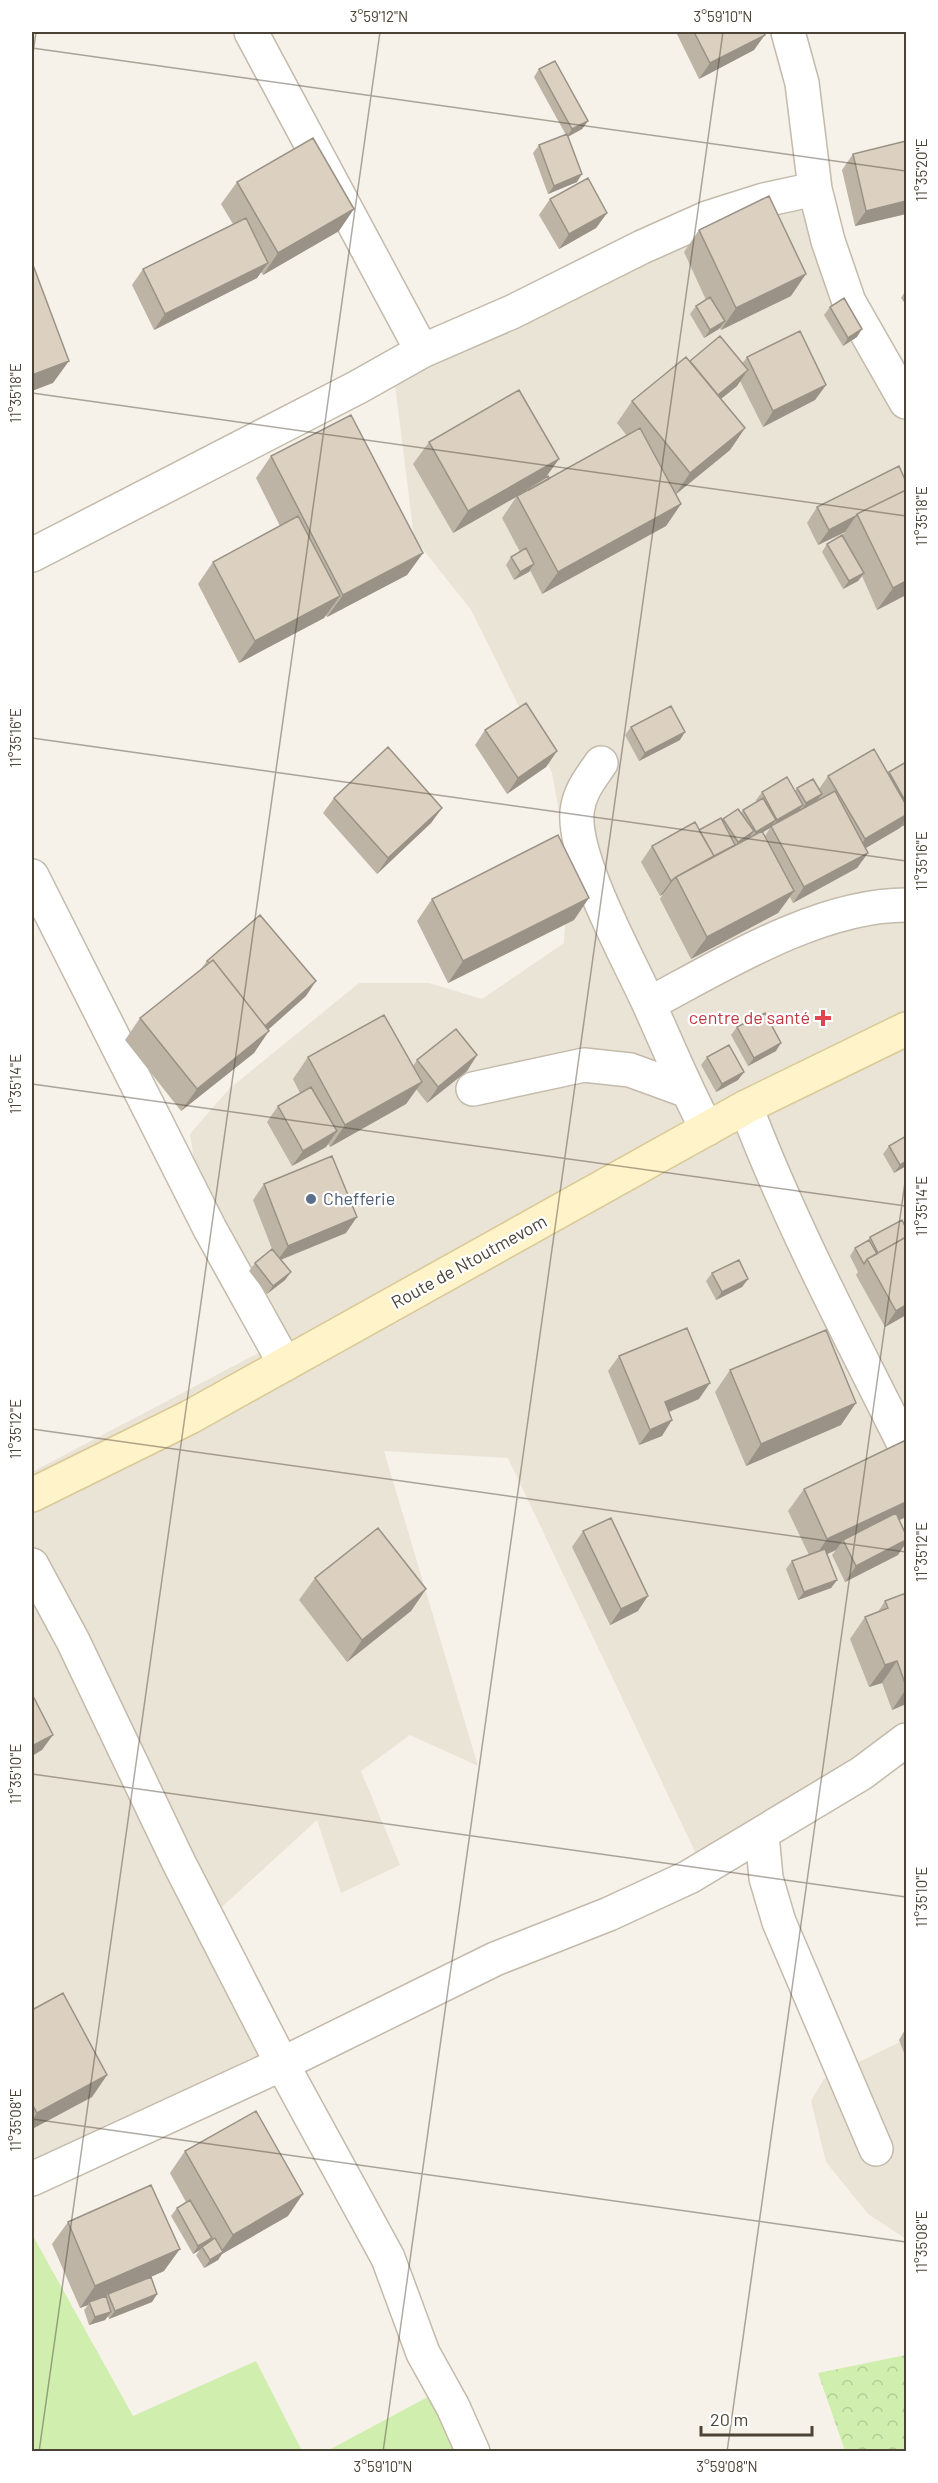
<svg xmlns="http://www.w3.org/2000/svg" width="938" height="2483" viewBox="0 0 938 2483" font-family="Barlow,sans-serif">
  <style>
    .residential { fill: #eae4d7 }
    .grass { fill: #d0eeae }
    .forest { fill: url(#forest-crowns) }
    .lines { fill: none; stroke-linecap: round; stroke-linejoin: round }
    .street-casing { stroke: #c3baaa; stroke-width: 36 }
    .secondary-casing { stroke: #dac895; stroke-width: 36 }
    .street { stroke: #fff; stroke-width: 33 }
    .secondary { stroke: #fff3ca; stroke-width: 33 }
    .wall { fill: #bdb4a5; fill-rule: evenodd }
    .shaded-wall { fill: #9a9286 }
    .building { fill: #dcd1c0; stroke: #9a9286; stroke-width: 1.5 }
    .ticks { fill: none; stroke: #4b4336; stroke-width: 1.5; stroke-opacity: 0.45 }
    .health-dot { fill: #e0444e; stroke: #fff; stroke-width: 2 }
    .service-dot { fill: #5c6f8a; stroke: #fff; stroke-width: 2 }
    .labels { text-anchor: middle; stroke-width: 4.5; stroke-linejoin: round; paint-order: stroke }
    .health-label { font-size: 18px; fill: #be3a42; stroke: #fff; text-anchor: end }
    .service-label { font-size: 18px; fill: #4e5e75; stroke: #fff; text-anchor: start }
    .street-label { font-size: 18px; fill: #4b4336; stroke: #fff }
    .neatline { fill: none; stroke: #4b4336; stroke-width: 2 }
    .ticks-label { font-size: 15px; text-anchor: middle; fill: #4b4336 }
  </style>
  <defs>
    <pattern id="forest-crowns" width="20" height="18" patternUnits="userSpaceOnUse" patternTransform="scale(1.5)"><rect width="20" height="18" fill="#d0eeae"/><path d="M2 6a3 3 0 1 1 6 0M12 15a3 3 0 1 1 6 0" fill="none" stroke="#b4cd96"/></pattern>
  </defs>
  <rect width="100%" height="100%" fill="#f6f2e9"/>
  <path class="residential" d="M809,187l97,218v1346l-208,107 -190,-400 -124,-7 94,315 -68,-31 -49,36 39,94 -59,28 -24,-73 -107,98 68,162 -246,100v-708l234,-123 -60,-115 -16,-100 39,-45 130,-106h70l53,16 82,-56 5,-75 -17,-95 -81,-163 -57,-72 -22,-178z
    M906,2039v200l-38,-25 -42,-52 -15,-61 13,-22z"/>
  <path class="grass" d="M32,2234l101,182 123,-55 46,90h-270z
    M452,2384l32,68h-159z"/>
  <path class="forest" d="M906,2355v96h-61l-27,-78z"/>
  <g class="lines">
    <defs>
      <path id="street" d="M251,32l171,319
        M788,32l14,51 13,106 13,52 21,61 57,100
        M32,555l326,-168 64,-36 90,-39 130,-65 65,-29 57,-18 51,-11
        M601,763c-11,16 -22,29 -24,49 -4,48 51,146 72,192 19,42 36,84 58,125
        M32,876l178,353 75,135
        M649,1004c75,-40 170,-99 257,-99
        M473,1089l111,-24 46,5 55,20
        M746,1107c45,118 104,229 160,341
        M32,1565l41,76 105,220 104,203 106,194 35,95 30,54 20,45
        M762,1835l4,43 13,44 97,227
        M32,2179l250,-115 213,-105 114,-45 80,-37 173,-104 44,-33"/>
      <path id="secondary" d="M32,1495l158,-78 556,-310 160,-78"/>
    </defs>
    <use href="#street" class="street-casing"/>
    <use href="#secondary" class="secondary-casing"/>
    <use href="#street" class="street"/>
    <use href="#secondary" class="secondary"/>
  </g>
  <path class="wall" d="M676,32h87l-9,18 -55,29z
    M539,69l49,52 -6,8 -14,8 9,45 -29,12 -15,-41 6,-8 27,-10 -32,-58z
    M853,154l53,60 -51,12 -13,-56z
    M237,182l102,49 -76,44 -2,-3 -4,6 -103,52 -22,-45 11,-16 90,-45 -12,-20z
    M550,199l57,14 -11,15 -37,21 -20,-34z
    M699,230l92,66 -70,34 -1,-2 -16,10 -14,-24 6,-8 10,-6 -22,-48z
    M906,290v15l-5,-7z
    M830,307l27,30 -14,9 -19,-31z
    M747,357l79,28 -11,15 -52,27 -23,-46 -3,5 -16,13 24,29 -15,22 -54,44 5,10 -15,22 -124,68 -12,-24 -16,10 -8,-15 5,-8 9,-5 -18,-34 15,-22 -64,37 -40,-69 16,-22 130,17 -13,18 3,2 78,-43 -10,-13 15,-22 58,-40 52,3z
    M271,456l152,97 -16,22 -80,42 -1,-2 -2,3 -85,45 -41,-79 15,-22 67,-36 -24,-48z
    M899,466l7,129 -29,15 -15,-34 -4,5 -15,8 -21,-37 5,-8 15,-9 3,-3 -27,13 -11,-22 10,-16z
    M631,727l49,13 -41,21 -14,-26z
    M485,730l72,21 -11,16 -39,27 -32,-49z
    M906,762v62l-5,3 -36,21 3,5 -11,15 -64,35 -3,-6 -12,16 -87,46 -31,-60 3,-5 -3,2 -19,-34 11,-16 47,-16 23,-10 1,-1 18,-6 2,-3 14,-8 -1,-2 6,-8 33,-1 2,-3 22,1 9,-13 60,-3zM770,828l-5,8 -2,-4z
    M334,798l108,10 -11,15 -54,51 -54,-61z
    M432,899l142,21 -126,63 -31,-62z
    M207,961l99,35 -38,34 -14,23 -73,58 -56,-71 15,-22 61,-49z
    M737,1027l39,24 -28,15 -17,-31z
    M477,1055l-10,16 -40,32 -11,-14 -10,15 -76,43 -2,-3 -2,3 -34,19 -25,-44 11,-16 22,-13 -7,-14 15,-22 105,9 4,-6z
    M707,1057l37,15 -6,8 -22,12 -15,-27z
    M889,1146l17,20 -12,7 -11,-19z
    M264,1184l82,49 -65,27 10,12 -6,8 -18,14 -18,-23 6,-8 17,-14 -19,-49z
    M902,1220l4,95 -21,12 -29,-52 2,-3 -8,-16 5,-8 13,-8 2,-3z
    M712,1273l36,6 -6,8 -26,13 -10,-19z
    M619,1356l80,43 -30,13 -7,24 -23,9 -31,-74z
    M730,1370l111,55 -95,41 -31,-74z
    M804,1489l102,28 -7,3 -1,35 -53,27 -13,-27 4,-5 -9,4 10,26 -6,8 -33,12 -12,-31 6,-8 17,-6 -21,-44z
    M583,1531l55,80 -28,14 -38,-78z
    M315,1578l111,11 -15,22 -64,51 -48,-62z
    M906,1593v111l-14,6 -10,-27 -13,4 -19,-48 15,-22 13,-5 7,-11z
    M32,2010l75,65 -15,22 -60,32z
    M906,2028v30l-7,-18z
    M185,2151l103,65 -66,38 -4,6 -14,8 -8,-13 4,-5 -7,4 -22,-38 6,-8 9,-6 -16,-29z
    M68,2222l96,49 -13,6 6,17 -5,8 -43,17 -1,-3 -3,4 -16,5 -5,-15 4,-5 -8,3 -28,-64z"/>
  <path class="shaded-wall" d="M765,35l-11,15 -55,29 11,-16z
    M588,121l-6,8 -15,8 5,-8z
    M582,174l-5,8 -29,12 6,-8z
    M906,201v13l-51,12 11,-15z
    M354,209l-15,22 -76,44 15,-22z
    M607,213l-11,15 -37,21 10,-15z
    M268,263l-11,15 -103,52 11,-16z
    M806,274l-15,22 -70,34 15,-22z
    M725,321l-6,8 -15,9 6,-8z
    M862,329l-5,8 -14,9 5,-8z
    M69,361l-16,22 -21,8v-16z
    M748,370l-11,16 -35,28 11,-15z
    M826,385l-11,15 -52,27 10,-16z
    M745,428l-15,22 -55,45 15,-22z
    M559,459l-16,22 -15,7 -3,4 -72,41 15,-22z
    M681,504l-15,22 -124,68 16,-22z
    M856,516l-11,16 -27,13 11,-15z
    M423,553l-16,22 -80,42 16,-22z
    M534,564l-5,8 -15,8 6,-8z
    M864,573l-6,8 -15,8 6,-8z
    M906,581v14l-29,15 16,-22z
    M340,596l-16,22 -85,45 16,-22z
    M685,732l-5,8 -41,21 6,-8z
    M557,751l-11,16 -39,27 11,-16z
    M822,794l-6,8 -15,9 5,-8z
    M803,805l-6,8 -25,15 5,-8z
    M442,808l-11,15 -54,51 11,-16z
    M906,815v3l-6,10 -46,27 11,-16z
    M776,820l-6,8 -20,12 6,-8z
    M906,820v4l-5,3z
    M754,831l-6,8 -15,11 5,-8z
    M868,853l-11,15 -64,35 11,-16z
    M674,879l-11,15 -3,2 11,-15z
    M794,891l-16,22 -87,46 16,-22z
    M589,898l-15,22 -126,63 15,-22z
    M316,981l-10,15 -52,46 11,-16z
    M269,1031l-15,22 -73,58 16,-22z
    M781,1043l-5,8 -28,15 6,-8z
    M477,1055l-10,16 -40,32 11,-16z
    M744,1072l-6,8 -22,12 6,-8z
    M422,1082l-16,22 -76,43 15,-22z
    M337,1131l-11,16 -34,19 11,-15z
    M906,1161v5l-12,7 6,-8z
    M357,1217l-11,16 -69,28 11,-15z
    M291,1272l-6,8 -18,14 6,-8z
    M748,1279l-6,8 -26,13 6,-8z
    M906,1305v10l-21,12 11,-16z
    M710,1383l-11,16 -45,19 11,-16z
    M856,1403l-15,22 -95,41 15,-22z
    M672,1420l-10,16 -23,9 11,-15z
    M906,1502v15l-60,28 -3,-5 -7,10 -24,11 15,-22z
    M906,1540v3l-8,12 -53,27 11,-16z
    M837,1580l-6,8 -33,12 6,-8z
    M426,1589l-15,22 -64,51 15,-22z
    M648,1596l-10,15 -28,14 11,-16z
    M897,1661l-15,22 -13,4 16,-22z
    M906,1689v15l-14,6z
    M53,1735l-11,15 -10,6v-10z
    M107,2075l-15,22 -60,32v-9l5,-7z
    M303,2194l-15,22 -66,38 -4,6 -14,8 6,-8 9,-6 14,-19z
    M212,2238l-6,8 -4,1 -2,3 -7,4 5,-8z
    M180,2249l-16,22 -55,24 -1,-1 -2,2 -17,6 -1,3 -8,3 15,-22z
    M157,2294l-5,8 -43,17 6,-8z
    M111,2312l-6,8 -16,5 6,-8z"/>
  <path class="building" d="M694,32h69l2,3 -55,28z
    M555,61l33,60 -16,8 -33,-60z
    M567,134l15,40 -28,12 -15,-41z
    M313,138l41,71 -76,44 -41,-71z
    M906,141v60l-40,10 -13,-57z
    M588,178l19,35 -38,21 -19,-35z
    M769,196l37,78 -70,34 -37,-78z
    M246,218l22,45 -103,51 -22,-45z
    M33,265l36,96 -37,14v-109z
    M710,297l15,24 -15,9 -14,-24z
    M844,298l18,31 -14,9 -18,-31z
    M800,331l26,54 -53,26 -26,-54z
    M720,336l28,34 -30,25 -28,-34z
    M686,357l59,71 -55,45 -58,-72z
    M519,390l40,69 -91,52 -39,-69z
    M351,415l72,138 -80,42 -72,-139z
    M640,428l41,76 -123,68 -41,-76z
    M899,466l7,16v8l-49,24 -1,2 -27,14 -12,-23z
    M548,476l1,3 -20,11 -1,-2z
    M906,490v91l-13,7 -36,-74z
    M298,516l42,80 -85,45 -42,-79z
    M842,535l22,38 -15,8 -22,-37z
    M526,548l8,16 -14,8 -9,-15z
    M526,703l31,48 -39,27 -33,-48z
    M671,706l14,26 -40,21 -14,-26z
    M388,747l54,61 -54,50 -54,-60z
    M874,749l32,56v10l-41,24 -37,-63z
    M906,762v40l-17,-30z
    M787,777l16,28 -26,15 -15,-28z
    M813,779l9,15 -16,9 -9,-15z
    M835,791l33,62 -64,34 -33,-61z
    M763,798l13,22 -20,12 -13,-22z
    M738,809l16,22 -16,11 -15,-23z
    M721,818l14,27 -21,11 -15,-26z
    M695,822l19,34 -38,21 -5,4 -19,-35z
    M762,831l32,60 -87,46 -31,-60z
    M558,835l31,63 -126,63 -31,-62z
    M260,915l56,66 -51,45 -52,-66 -4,3 -2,-2z
    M213,960l56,71 -72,58 -57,-71z
    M765,1013l16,30 -27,15 -17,-31z
    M384,1015l38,67 -77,43 -37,-68z
    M456,1029l21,26 -39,32 -21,-27z
    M729,1045l15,27 -22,12 -15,-27z
    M311,1087l26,44 -34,20 -25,-45z
    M906,1136v25l-6,4 -11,-19z
    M332,1156l25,61 -69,29 -24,-62z
    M902,1220l4,8v9l-28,16 -8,-16z
    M906,1237v68l-10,6 -29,-52z
    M869,1240l8,14 -10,5 -3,5 -9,-16z
    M272,1249l19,23 -18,14 -18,-23z
    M739,1260l9,19 -26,13 -10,-19z
    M687,1328l23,55 -45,19 7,18 -22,10 -31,-74z
    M826,1330l30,73 -95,41 -31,-74z
    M906,1440v62l-79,37 -23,-50z
    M896,1513l10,22v5l-50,26 -13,-26z
    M611,1518l37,78 -27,13 -38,-78z
    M378,1528l48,61 -64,51 -47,-62z
    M825,1549l12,31 -33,12 -12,-31z
    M906,1593v93l-9,-25 -12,4 -20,-48 23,-9 -3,-7z
    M32,1694l21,41 -21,11z
    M63,1993l44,82 -70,38 -5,-9v-94z
    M256,2111l47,83 -70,41 -48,-84z
    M151,2185l29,64 -85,37 -27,-64z
    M190,2200l22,38 -14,8 -21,-38z
    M215,2238l8,14 -13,8 -8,-13z
    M151,2277l6,17 -42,17 -7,-17z
    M106,2296l5,16 -16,5 -6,-15z"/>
  <path class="ticks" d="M32,48l874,123M32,61l4,-29M32,393l874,123M32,738l874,123M32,1084l874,122M32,1429l874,123M32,1774l874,123M32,2119l874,123M39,2452l341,-2420M383,2452l340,-2420M727,2452l179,-1277"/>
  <path class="health-dot" d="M820 1009h6v6h6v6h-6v6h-6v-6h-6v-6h6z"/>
  <circle class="service-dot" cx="311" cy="1199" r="6"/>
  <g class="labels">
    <g class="health-label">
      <text x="810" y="1024">centre de santé</text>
    </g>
    <g class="service-label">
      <text x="323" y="1205">Chefferie</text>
    </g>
    <g class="street-label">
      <text transform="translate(469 1262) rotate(-29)" y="6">Route de Ntoutmevom</text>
    </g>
  </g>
  <rect width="938" height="2483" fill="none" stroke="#ffffff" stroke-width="66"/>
  <path d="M701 2426v9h111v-9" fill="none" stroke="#4b4336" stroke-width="3"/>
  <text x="710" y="2426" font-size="18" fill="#4b4336" stroke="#ffffff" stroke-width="4.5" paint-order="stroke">20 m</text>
  <rect x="33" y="33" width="872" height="2417" class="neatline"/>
  <g class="ticks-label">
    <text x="379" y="22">3°59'12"N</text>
    <text x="723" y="22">3°59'10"N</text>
    <text transform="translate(922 170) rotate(-90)" y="5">11°35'20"E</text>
    <text transform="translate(16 393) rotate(-90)" y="5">11°35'18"E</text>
    <text transform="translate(922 516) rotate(-90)" y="5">11°35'18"E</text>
    <text transform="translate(16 738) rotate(-90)" y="5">11°35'16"E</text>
    <text transform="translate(922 861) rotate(-90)" y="5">11°35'16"E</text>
    <text transform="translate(16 1084) rotate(-90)" y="5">11°35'14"E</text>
    <text transform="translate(922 1206) rotate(-90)" y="5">11°35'14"E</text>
    <text transform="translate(16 1429) rotate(-90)" y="5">11°35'12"E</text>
    <text transform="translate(922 1552) rotate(-90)" y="5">11°35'12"E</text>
    <text transform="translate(16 1774) rotate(-90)" y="5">11°35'10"E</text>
    <text transform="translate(922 1897) rotate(-90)" y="5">11°35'10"E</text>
    <text transform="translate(16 2120) rotate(-90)" y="5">11°35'08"E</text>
    <text transform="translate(922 2242) rotate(-90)" y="5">11°35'08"E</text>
    <text x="383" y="2472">3°59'10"N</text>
    <text x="727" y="2472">3°59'08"N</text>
  </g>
</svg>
